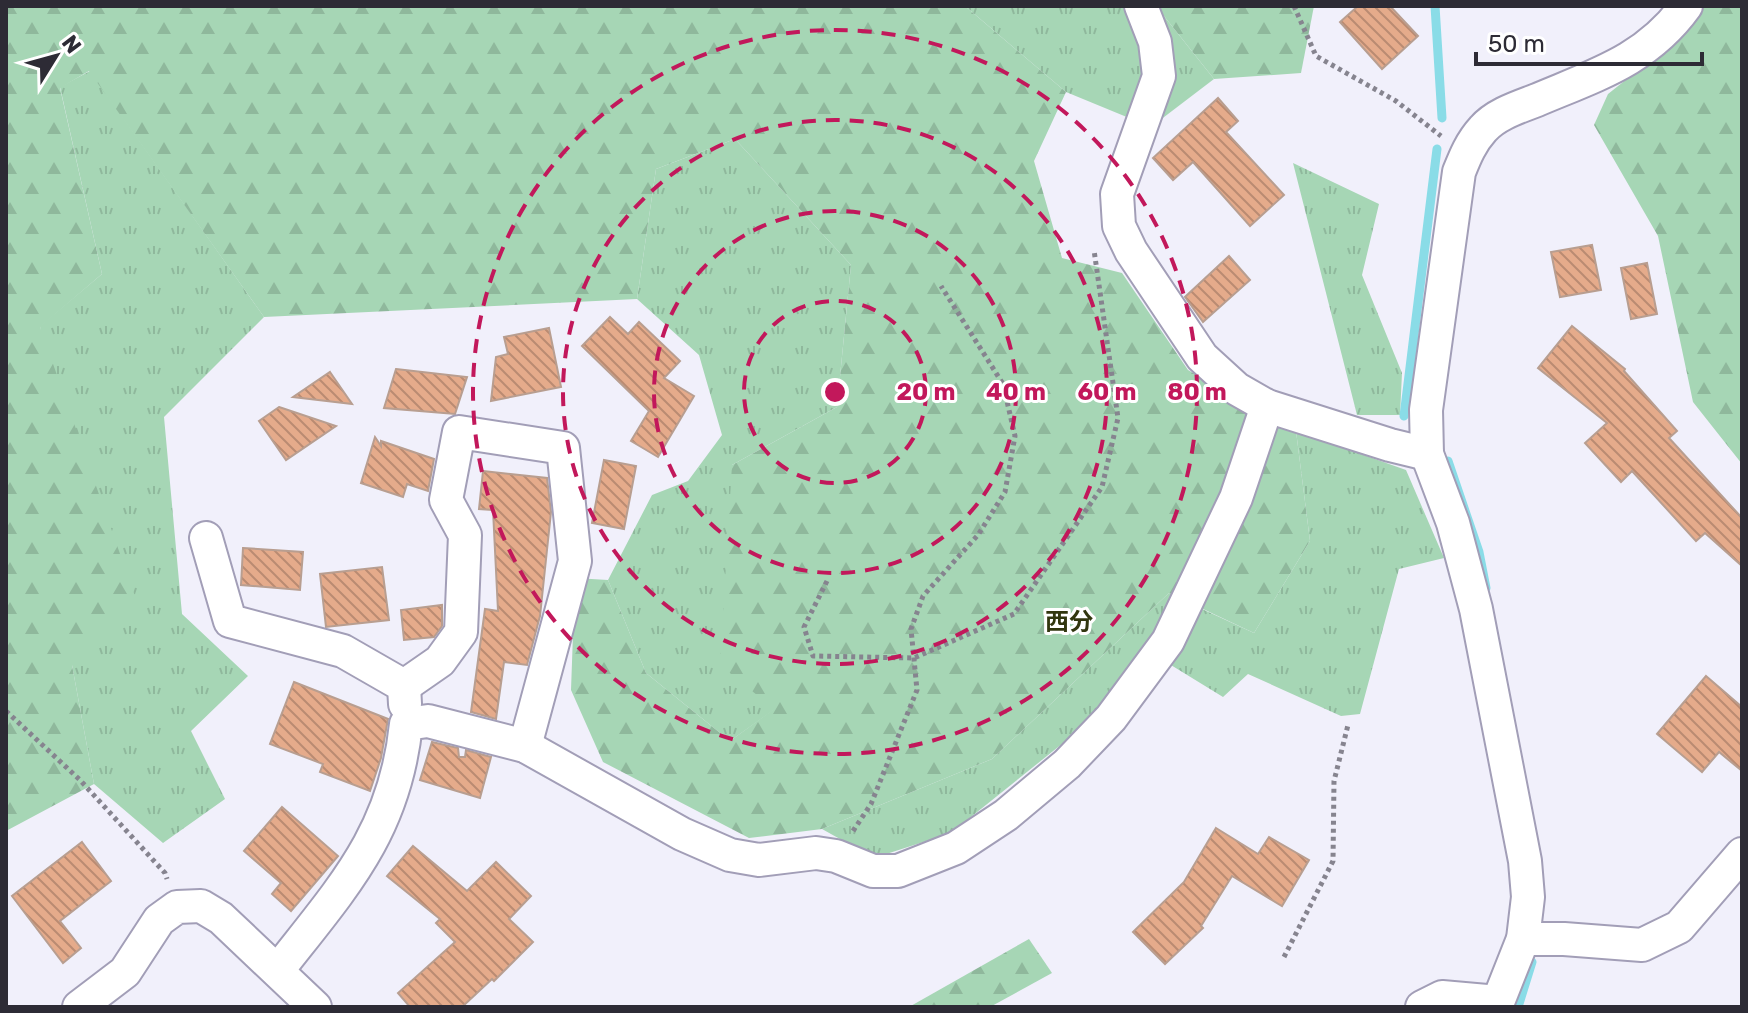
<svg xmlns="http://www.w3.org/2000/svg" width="1748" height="1013" font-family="Rubik,'Noto Sans JP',sans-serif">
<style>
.grass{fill:url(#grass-tufts)}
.forest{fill:url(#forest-firs)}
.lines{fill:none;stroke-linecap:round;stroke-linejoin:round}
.stream{stroke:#8adce7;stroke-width:9}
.building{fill:url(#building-back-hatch);stroke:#b89e90;stroke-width:2}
.minor-casing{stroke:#a29eb7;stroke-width:36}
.path{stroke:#86848f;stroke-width:5;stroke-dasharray:4 4;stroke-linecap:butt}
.minor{stroke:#fff;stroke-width:32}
.ring{fill:none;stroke:#c2185b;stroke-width:4;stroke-dasharray:14 10}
.labels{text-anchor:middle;stroke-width:6;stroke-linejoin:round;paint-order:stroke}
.neighbourhood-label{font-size:24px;font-weight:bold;fill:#31360e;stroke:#fff}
.centre{fill:#c2185b;stroke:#fff;stroke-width:4}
.ring-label{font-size:24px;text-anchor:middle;font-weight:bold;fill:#c2185b;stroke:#fff;stroke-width:6;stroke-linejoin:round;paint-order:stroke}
</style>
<defs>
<pattern id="grass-tufts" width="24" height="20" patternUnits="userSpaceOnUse" patternTransform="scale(2)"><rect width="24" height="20" fill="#a6d6b5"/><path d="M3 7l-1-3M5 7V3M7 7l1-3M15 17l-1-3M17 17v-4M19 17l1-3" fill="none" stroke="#8fb89c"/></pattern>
<pattern id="forest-firs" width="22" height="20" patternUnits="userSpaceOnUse" patternTransform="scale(2)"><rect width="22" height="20" fill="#a6d6b5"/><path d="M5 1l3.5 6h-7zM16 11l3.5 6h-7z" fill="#8fb89c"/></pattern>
<pattern id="building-back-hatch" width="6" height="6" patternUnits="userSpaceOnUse" patternTransform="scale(2)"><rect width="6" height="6" fill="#e5ab8b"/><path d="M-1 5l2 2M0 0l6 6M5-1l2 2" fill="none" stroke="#ba8b72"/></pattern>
</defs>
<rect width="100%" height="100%" fill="#f1f0fb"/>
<!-- grass -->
<g class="grass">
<path d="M 965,6 L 1156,6 L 1214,79 L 1151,127 L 1066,92 Z"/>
<path d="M 90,71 L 264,317 L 164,417 L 182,614 L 248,676 L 191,731 L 225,799 L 163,843 L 94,784 L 72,665 L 40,326 L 102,274 L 60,87 Z"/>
<path d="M 735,139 L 851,265 L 837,407 L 732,465 L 775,709 L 730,741 L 646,673 L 608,580 L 652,495 L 688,481 L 722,435 L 699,355 L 637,299 L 656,169 Z"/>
<path d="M 1293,163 L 1379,204 L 1362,275 L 1402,373 L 1400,415 L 1357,415 Z"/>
<path d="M 1296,431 L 1406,470 L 1444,558 L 1399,569 L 1360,714 L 1341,716 L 1248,674 L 1223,697 L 1166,662 L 1202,609 L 1254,633 L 1310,541 Z"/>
<path d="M 1169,593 L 1179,598 L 1088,723 L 951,833 L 874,858 L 822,829 L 992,759 Z"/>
</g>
<!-- forest -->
<g class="forest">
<path d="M 6,6 L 965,6 L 1066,92 L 1034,161 L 1062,258 L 1122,273 L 1188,370 L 1296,431 L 1310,541 L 1254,633 L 1169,593 L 992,759 L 822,829 L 749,838 L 603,762 L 571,690 L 575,578 L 608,580 L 646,673 L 730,741 L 774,709 L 720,665 L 732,465 L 837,407 L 851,265 L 735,139 L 656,169 L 637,299 L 264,317 L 89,71 L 60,88 L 102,274 L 40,327 L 137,602 L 72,665 L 94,784 L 6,831 Z"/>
<path d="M 1156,6 L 1314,6 L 1301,73 L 1214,79 Z"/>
<path d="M 1704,6 L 1742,6 L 1742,464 L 1693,402 L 1658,236 L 1594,125 L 1608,94 L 1690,29 Z"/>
<path d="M 1029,939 L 1052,973 L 990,1007 L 909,1007 Z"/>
</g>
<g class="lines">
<!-- stream -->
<g class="stream">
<path d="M 1435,6 L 1442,118"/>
<path d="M 1404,416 L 1437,149"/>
<path d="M 1448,461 L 1479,552 L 1486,588"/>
<path d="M 1518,1007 L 1532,962"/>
</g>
</g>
<!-- building -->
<g class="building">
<path d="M 1358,6 L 1390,6 L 1418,36 L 1382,69 L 1340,22 Z"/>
<path d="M 1218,98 L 1238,121 L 1226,132 L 1284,195 L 1250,226 L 1193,162 L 1173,180 L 1153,158 Z"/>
<path d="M 1592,245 L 1601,290 L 1560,297 L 1551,252 Z"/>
<path d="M 1229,256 L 1250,280 L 1203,322 L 1185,297 Z"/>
<path d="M 1647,263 L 1657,314 L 1631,319 L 1621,268 Z"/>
<path d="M 610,317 L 628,334 L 639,322 L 680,361 L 664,378 L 694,396 L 658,457 L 631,441 L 649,411 L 582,346 Z"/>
<path d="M 1572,326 L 1625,369 L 1624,371 L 1677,431 L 1669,438 L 1742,518 L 1742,566 L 1705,533 L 1696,541 L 1632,471 L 1621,482 L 1585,443 L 1607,423 L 1538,368 Z"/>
<path d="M 549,328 L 561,387 L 491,401 L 496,357 L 508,354 L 504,337 Z"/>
<path d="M 396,369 L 467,377 L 455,414 L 384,408 Z"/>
<path d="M 330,372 L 352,404 L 293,397 Z"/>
<path d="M 279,407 L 336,426 L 286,460 L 259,421 Z"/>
<path d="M 375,437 L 381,446 L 381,441 L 434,459 L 428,491 L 407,484 L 403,497 L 361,483 Z"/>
<path d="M 604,460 L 636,466 L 624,529 L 592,523 Z"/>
<path d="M 483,471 L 547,478 L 551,512 L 540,616 L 527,665 L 504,662 L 496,719 L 471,712 L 485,609 L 498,611 L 493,510 L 479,509 Z"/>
<path d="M 243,548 L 303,552 L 300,590 L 241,585 Z"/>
<path d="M 382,567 L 389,620 L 326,627 L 320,574 Z"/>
<path d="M 442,605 L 442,626 L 434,637 L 404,640 L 401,610 Z"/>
<path d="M 1706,676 L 1742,707 L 1742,771 L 1719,752 L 1702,772 L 1657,734 Z"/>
<path d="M 294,682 L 388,719 L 381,758 L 370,791 L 320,772 L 323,764 L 270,744 Z"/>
<path d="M 432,742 L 458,748 L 459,757 L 465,757 L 466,750 L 491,757 L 480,798 L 420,780 Z"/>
<path d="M 282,807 L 338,856 L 291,911 L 272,894 L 281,883 L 244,851 Z"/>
<path d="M 1216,828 L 1258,854 L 1269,837 L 1309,860 L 1282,906 L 1232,876 L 1201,926 L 1203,928 L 1165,964 L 1133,932 L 1184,882 Z"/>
<path d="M 82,842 L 111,881 L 60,921 L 81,948 L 63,963 L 12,896 Z"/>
<path d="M 413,846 L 467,891 L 496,862 L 531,896 L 509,919 L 533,942 L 494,981 L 492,979 L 462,1007 L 410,1007 L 398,993 L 455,942 L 436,923 L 440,919 L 387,876 Z"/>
</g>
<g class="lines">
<!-- minor casing -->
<g class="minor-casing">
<g id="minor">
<path d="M 1141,6 L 1155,42 L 1159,76 L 1117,194 L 1119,226 L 1131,251 L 1202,357 L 1237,389 L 1267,406 L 1390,445 L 1427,454"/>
<path d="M 206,538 L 230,621 L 343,651 L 404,686 L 405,704"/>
<path d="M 404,686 L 440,661 L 461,632 L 465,535 L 446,500 L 459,432 L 563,448 L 575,561 L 525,746"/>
<path d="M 1523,939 L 1564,939 L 1642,945 L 1679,927 L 1742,854"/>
<path d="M 278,970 C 342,888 395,833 406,724 L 428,721 L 525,746 L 682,834 L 730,855 L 759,860 L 816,853 L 836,856 L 873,871 L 898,871 L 956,848 L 1006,815 L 1067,764 L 1111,718 L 1168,641 L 1236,498 L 1267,406"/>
<path d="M 79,1007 L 125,972 L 159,920 L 177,907 L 201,906 L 221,918 L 315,1007"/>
<path d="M 1422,1007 L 1442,997 L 1498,1002"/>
<path d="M 1496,1007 L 1523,939 L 1528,897 L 1525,861 L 1476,609 L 1453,523 L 1427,454 L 1426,410 L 1459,172 C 1465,157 1471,142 1483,129 C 1496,114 1519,107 1537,100 C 1596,75 1647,60 1686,6"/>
</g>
</g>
<!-- path -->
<g class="path">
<path d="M 1294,6 L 1316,56 L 1396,101 L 1441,136"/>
<path d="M 827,581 L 804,627 L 813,656 L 914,658 L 1014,614 L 1102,487 L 1118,418 L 1094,250"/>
<path d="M 6,711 L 80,780 L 165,873 L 167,879"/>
<path d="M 853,831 L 871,804 L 917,690 L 911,629 L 923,596 L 978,535 L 1005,492 L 1015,436 L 1003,384 L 941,286"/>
<path d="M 1284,957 L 1333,861 L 1334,781 L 1348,725"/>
</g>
<!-- minor -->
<use href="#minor" class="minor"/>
</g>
<!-- distance rings -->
<g class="ring">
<circle cx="835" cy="392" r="91"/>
<circle cx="835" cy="392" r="181"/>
<circle cx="835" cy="392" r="272"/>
<circle cx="835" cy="392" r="362"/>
</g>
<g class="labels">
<!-- neighbourhood labels -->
<g class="neighbourhood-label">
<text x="1069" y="630">西分</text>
</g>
</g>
<circle cx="835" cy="392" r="12" class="centre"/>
<g class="ring-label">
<text x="926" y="400">20 m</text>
<text x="1016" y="400">40 m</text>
<text x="1107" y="400">60 m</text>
<text x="1197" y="400">80 m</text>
</g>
<!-- border -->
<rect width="1748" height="1013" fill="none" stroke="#2d2b35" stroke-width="16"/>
<!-- north arrow -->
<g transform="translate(56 56) rotate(53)" stroke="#ffffff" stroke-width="6" paint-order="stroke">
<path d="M0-6L14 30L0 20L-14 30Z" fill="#2d2b35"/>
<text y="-12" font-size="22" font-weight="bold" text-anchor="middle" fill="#2d2b35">N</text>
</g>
<!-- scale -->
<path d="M1476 52v12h226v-12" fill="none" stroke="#2d2b35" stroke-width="4"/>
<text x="1488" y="52" font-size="24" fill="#2d2b35" stroke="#ffffff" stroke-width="6" paint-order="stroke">50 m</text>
</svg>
